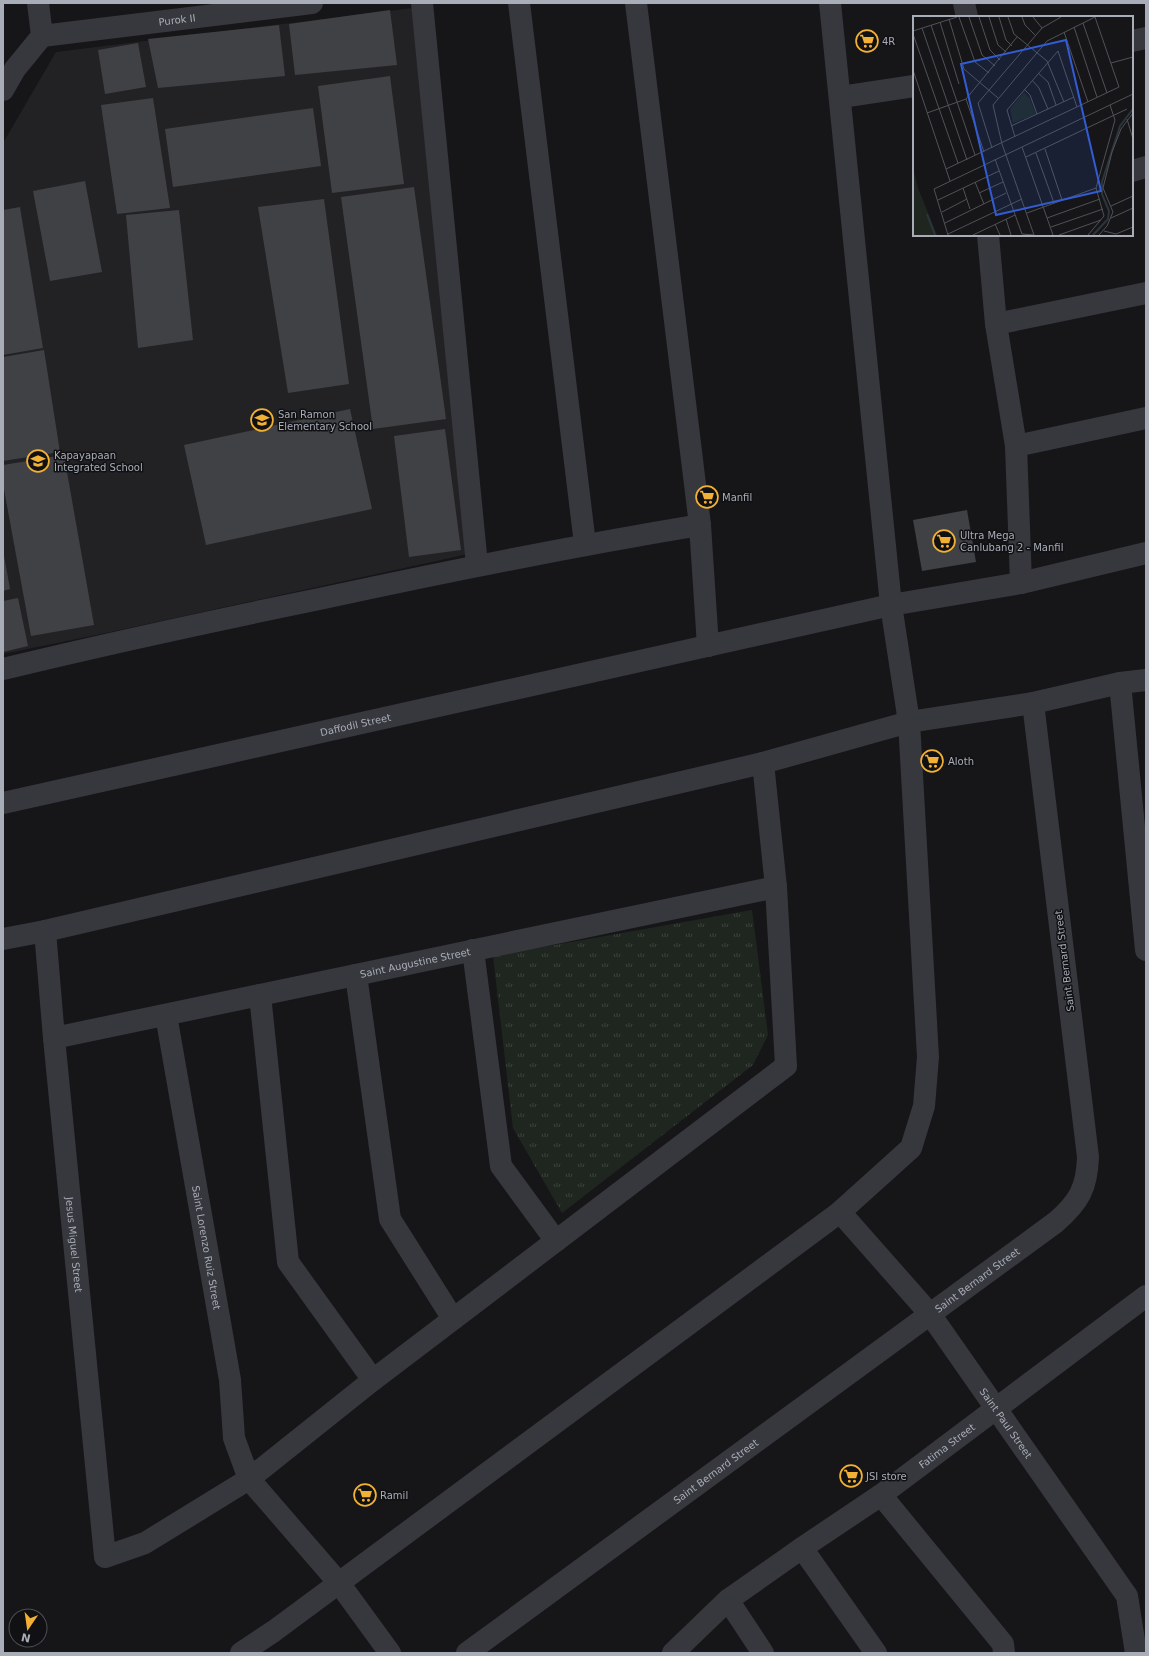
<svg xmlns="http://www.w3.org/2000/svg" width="1149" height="1656" font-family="'DejaVu Sans',sans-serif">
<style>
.built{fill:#222225}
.park{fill:url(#park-tufts)}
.building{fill:#404145}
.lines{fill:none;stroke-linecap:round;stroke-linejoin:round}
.minor{stroke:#37383d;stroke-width:22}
.tertiary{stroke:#37383d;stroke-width:22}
.labels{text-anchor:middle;stroke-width:3;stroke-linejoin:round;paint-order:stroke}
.street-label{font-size:10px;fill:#a8adb8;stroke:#111113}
.poi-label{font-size:10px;fill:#a8adb8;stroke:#111113;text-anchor:start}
.inset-river{fill:none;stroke:#2c353c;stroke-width:2}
.inset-road{fill:none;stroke:#505258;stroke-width:1}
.view{fill:#325cd3;fill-opacity:0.15;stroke:#325cd3;stroke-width:2}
.inset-edge{fill:none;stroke:#a8adb8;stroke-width:2}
</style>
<defs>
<pattern id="park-tufts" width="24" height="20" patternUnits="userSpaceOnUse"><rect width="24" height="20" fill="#1e261f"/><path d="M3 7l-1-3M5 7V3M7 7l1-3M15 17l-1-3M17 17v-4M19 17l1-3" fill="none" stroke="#3c433d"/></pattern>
</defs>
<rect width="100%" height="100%" fill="#161618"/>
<!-- built -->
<path class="built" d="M 413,8 L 473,553 L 106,633 L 3,654 L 3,143 L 56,52 Z"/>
<!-- park -->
<path class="park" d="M 752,910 L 768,1035 L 753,1065 L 562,1213 L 513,1128 L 493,956 Z"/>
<!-- building -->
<g class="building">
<path d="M 390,10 L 397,65 L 295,75 L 289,24 Z"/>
<path d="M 279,25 L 285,76 L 158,88 L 148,39 Z"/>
<path d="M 138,43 L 146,87 L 105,94 L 98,50 Z"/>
<path d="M 390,76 L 404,184 L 332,193 L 318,86 Z"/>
<path d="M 153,98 L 170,208 L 117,214 L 101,105 Z"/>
<path d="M 313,108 L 321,166 L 173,187 L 165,129 Z"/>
<path d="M 85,181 L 102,272 L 50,281 L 33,191 Z"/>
<path d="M 414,187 L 446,419 L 373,429 L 341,197 Z"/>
<path d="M 324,199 L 349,384 L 288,393 L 258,207 Z"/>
<path d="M 20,207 L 43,348 L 3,355 L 3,210 Z"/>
<path d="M 179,210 L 193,340 L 138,348 L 126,215 Z"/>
<path d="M 44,350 L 60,452 L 3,461 L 3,357 Z"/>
<path d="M 350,409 L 372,509 L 206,545 L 184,445 Z"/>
<path d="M 445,429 L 461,550 L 409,557 L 394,436 Z"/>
<path d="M 64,455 L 94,625 L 31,636 L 3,484 L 3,465 Z"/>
<path d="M 967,510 L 976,562 L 922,571 L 913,520 Z"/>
<path d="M 3,550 L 10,589 L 3,591 Z"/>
<path d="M 18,598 L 28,646 L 3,652 L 3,601 Z"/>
</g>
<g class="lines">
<!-- minor -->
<g class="minor">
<path d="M 422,3 L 477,565"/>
<path d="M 519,3 L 585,544"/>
<path d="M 636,3 L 700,525 L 708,646"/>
<path d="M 964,3 L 967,17"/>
<path id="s1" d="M 42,36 L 312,3"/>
<path d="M 1132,41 L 1146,38"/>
<path d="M 3,90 L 15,69 L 42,36 L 38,3"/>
<path d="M 841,97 L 914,86"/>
<path d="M 1132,171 L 1146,167"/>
<path d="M 988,235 L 996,324 L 1016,446 L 1021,583"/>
<path d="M 996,324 L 1146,293"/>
<path d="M 1016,446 L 1146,418"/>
<path d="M 3,669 C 110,643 217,620 324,598 C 449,571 574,546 700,525"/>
<path d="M 1120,683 L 1146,950"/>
<path id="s2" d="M 3,803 L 891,605 L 1021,583 L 1146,553"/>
<path id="s3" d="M 45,931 L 54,1038 L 105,1557 L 145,1543 L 249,1479 L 373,1380 L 786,1066 L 776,887 L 763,763"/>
<path d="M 3,939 L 45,931 L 763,763 L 909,722 L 1033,703 L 1120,683 L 1146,680"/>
<path d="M 473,950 L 501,1166 L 556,1241"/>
<path d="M 356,975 L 390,1219 L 453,1319"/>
<path d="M 260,995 L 288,1262 L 373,1380"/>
<path id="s4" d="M 166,1015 L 230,1380 L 234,1438 L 249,1479 L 339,1583 L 390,1653"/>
<path id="s5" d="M 54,1038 L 776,887"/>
<path id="s6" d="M 840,1212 L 930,1314 L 1127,1596 L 1136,1653"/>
<path d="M 881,1495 L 1003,1644 L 1004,1653"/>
<path d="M 802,1548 L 876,1653"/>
<path d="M 728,1600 L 763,1653"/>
<path id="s7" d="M 467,1653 L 1056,1222 C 1079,1202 1087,1188 1088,1157 L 1033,703"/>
<path id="s8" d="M 673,1653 L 728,1600 L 802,1548 L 881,1495 L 1146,1296"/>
</g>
<!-- tertiary -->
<path class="tertiary" d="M 241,1653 L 274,1631 L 840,1212 L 911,1148 L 924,1106 L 928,1057 L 909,722 L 891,605 L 830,3"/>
</g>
<!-- icons -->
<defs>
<g id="supermarket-ring" transform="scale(1.15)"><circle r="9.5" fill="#111113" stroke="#f2b134" stroke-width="1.5"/><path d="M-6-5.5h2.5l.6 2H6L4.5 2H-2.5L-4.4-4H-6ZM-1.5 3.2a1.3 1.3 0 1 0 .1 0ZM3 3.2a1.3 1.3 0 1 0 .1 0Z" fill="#f2b134"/></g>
<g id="school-ring" transform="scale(1.15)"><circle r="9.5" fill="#111113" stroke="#f2b134" stroke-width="1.5"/><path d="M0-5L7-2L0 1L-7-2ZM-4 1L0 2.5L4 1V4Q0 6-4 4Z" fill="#f2b134"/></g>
</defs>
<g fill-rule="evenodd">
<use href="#supermarket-ring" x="867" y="41"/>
<use href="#school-ring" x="262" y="420"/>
<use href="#school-ring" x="38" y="461"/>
<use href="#supermarket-ring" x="707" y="497"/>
<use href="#supermarket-ring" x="944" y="541"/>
<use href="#supermarket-ring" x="932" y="761"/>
<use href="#supermarket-ring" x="851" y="1476"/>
<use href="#supermarket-ring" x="365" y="1495"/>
</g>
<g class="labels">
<!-- street labels -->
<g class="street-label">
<text dy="4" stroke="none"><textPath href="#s1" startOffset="136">Purok II</textPath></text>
<text dy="4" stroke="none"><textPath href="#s2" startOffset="361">Daffodil Street</textPath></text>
<text transform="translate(1064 961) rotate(-97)" y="4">Saint Bernard Street</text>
<text dy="4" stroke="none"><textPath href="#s5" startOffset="369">Saint Augustine Street</textPath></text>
<text dy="4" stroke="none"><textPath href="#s3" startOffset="315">Jesus Miguel Street</textPath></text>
<text dy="4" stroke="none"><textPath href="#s4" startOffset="236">Saint Lorenzo Ruiz Street</textPath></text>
<text dy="4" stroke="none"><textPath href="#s7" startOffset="632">Saint Bernard Street</textPath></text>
<text dy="4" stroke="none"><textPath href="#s6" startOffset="269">Saint Paul Street</textPath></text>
<text dy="4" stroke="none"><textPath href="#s8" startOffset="344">Fatima Street</textPath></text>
<text dy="4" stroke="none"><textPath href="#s7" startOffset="308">Saint Bernard Street</textPath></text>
</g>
<!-- poi labels -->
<g class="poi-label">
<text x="882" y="45">4R</text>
<text x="278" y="418">San Ramon<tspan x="278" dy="12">Elementary School</tspan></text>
<text x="54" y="459">Kapayapaan<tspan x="54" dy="12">Integrated School</tspan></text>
<text x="722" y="501">Manfil</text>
<text x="960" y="539">Ultra Mega<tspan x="960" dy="12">Canlubang 2 - Manfil</tspan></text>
<text x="948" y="765">Aloth</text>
<text x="866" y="1480">JSI store</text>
<text x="380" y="1499">Ramil</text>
</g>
</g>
<!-- overview -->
<g transform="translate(913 16)">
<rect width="220" height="220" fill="#161618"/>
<path d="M 1,156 L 5,172 L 24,219 L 0,219 Z" fill="#1e261f"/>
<path d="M 111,76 L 117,83 L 123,98 L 100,107 L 97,93 Z" fill="#1e261f"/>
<path class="inset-river" d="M 14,198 L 22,219M 180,219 L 195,203 L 196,195 L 189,178 L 189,166 L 207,110 L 220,93"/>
<path class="inset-road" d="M 46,1 L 62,46 L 76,57M 56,1 L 69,39 L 82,50M 66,1 L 77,34 L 87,44M 76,1 L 85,29 L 93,36M 86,1 L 93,24 L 99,30M 95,1 L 101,18 L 134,45 L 151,86M 109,1 L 112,9 L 122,19M 120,1 L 129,12M 36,3 L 51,53 L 85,82M 27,6 L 46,68M 170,7 L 194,77M 18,9 L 62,139M 161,11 L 184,81M 9,12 L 54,144M 0,15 L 44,1M 151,16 L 175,86M 0,18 L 45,147M 198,47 L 220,41M 0,54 L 37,165M 125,57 L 135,66 L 143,89M 119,64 L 126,72 L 135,93M 111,73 L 117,79 L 124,98M 53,83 L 71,136M 14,97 L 53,83 L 104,21M 214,103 L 220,123M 98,110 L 161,81M 102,121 L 94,94 L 145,35 L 164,91M 109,131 L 140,219M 79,132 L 65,87 L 129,12 L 148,1M 132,133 L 149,184M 123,137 L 141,187M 113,141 L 214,93M 82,143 L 109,218 L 121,219M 33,153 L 206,71 L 182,1M 62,166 L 71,188M 50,172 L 57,193M 66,177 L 90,166M 25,184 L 86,155M 198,190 L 220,180M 29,196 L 54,183M 114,197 L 183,172M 134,202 L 187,183M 198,202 L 220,192M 93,203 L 98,219M 32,207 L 93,177M 82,208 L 87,219M 138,211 L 190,193M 191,215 L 203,218 L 220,211M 35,218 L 109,183M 35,219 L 21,173 L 220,78M 60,219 L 102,199M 121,219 L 89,128 L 80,89 L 134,25 L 182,1M 146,219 L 188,204M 175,219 L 191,200 L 183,172 L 202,104 L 197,89M 186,219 L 194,210 L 200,196 L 190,172 L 199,136 L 208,113 L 220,97"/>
<path class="view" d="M 153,24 L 188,175 L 83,199 L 48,48 Z"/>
<rect width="220" height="220" class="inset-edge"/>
</g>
<!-- border -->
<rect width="1149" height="1656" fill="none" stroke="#a8adb8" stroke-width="8"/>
<!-- north arrow -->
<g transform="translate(28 1628) rotate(193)"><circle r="19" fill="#111113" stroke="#4d4f55"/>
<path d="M0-3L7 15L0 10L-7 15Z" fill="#f2b134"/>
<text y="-6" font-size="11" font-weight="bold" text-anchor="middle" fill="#a8adb8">N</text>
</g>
</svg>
